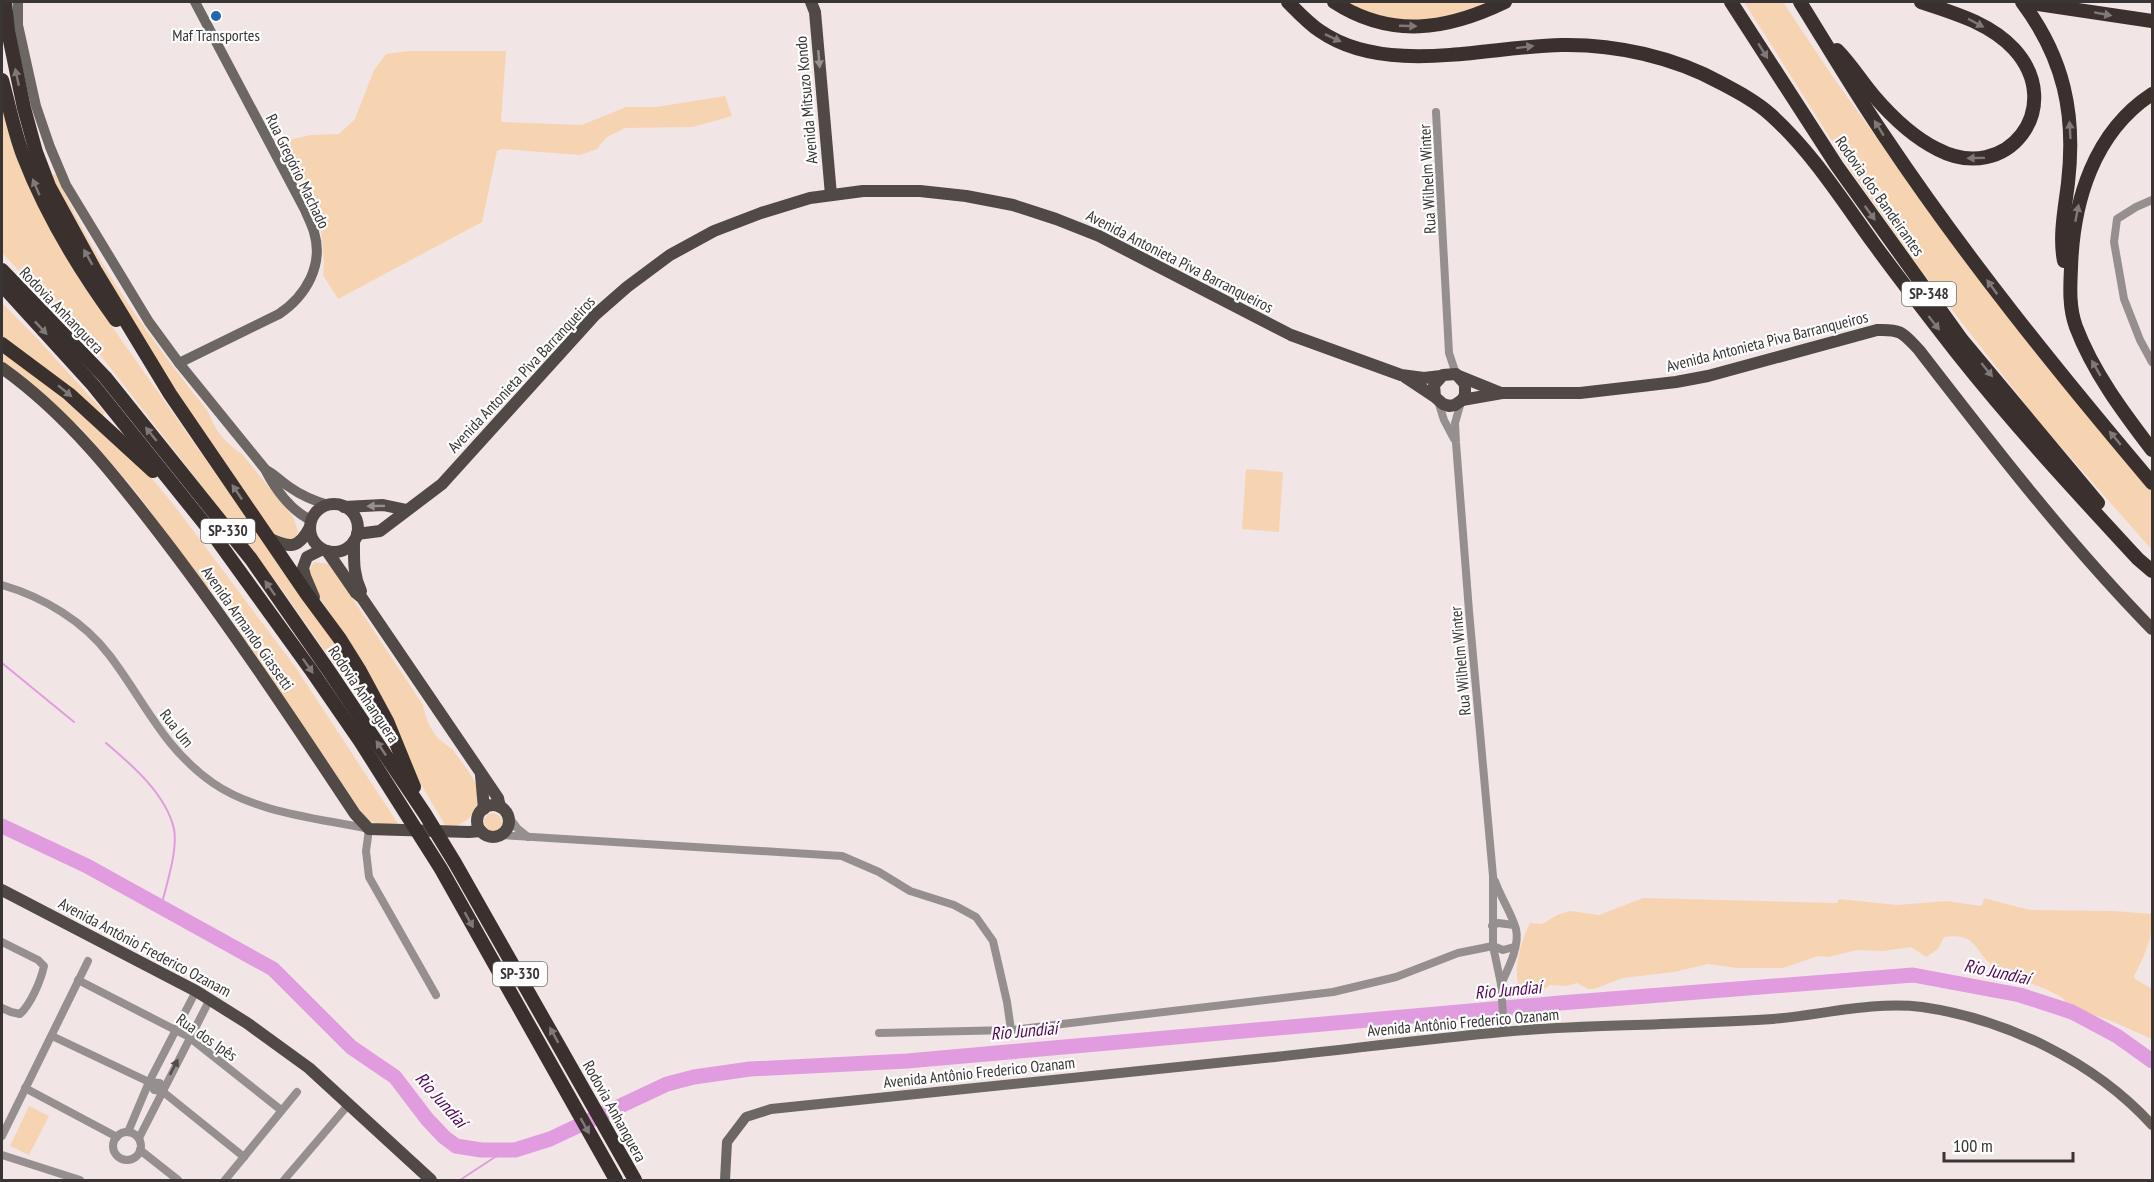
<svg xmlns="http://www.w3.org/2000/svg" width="2154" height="1182" font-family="'PT Sans Narrow',sans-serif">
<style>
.green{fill:#f7d4b1}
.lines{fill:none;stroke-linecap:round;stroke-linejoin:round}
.stream{stroke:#e19cdf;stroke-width:2}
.river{stroke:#e19cdf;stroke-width:15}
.street{stroke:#95908f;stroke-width:8}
.secondary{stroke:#6d6764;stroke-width:10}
.primary{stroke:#514946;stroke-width:12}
.highway{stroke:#3a312e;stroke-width:14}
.oneway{fill:#7f7977}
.oneway2{fill:#979290}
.oneway3{fill:#514c4c}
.poi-dot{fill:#1d68b7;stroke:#fff;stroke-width:2}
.labels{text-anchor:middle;stroke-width:4.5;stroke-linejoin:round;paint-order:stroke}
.shield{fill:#fff;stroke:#757272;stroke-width:1.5}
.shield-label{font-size:15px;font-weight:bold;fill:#3a3535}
.poi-label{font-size:16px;fill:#3a3535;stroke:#fff}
.street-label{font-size:16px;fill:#3a3535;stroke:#fff}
.water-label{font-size:18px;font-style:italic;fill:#570058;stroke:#fff}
</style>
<rect width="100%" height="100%" fill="#f2e5e5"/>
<!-- green -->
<g class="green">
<path d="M 1341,2 L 1498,2 L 1466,15 L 1389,24 Z"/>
<path d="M 1744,2 L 1783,2 L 1835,80 L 1916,192 L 2124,459 L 2152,492 L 2152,550 L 2040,423 L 1917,265 L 1851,171 Z"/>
<path d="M 409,51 L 506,51 L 501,122 L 582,125 L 626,107 L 656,107 L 725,96 L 732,116 L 693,127 L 625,128 L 607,137 L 597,149 L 580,155 L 502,149 L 497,151 L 482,222 L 338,299 L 323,275 L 324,263 L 321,229 L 298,188 L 283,150 L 289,140 L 310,135 L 339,134 L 355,119 L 374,70 L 386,54 Z"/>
<path d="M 2,99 L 53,234 L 82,284 L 344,656 L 361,683 L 388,737 L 386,739 L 283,591 L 102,357 L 2,253 Z"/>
<path d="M 56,174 C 93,259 148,336 206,409 C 210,414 211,419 214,425 C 220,436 231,447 242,454 L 293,517 L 298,531 L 295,541 L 278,539 L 269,530 L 204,437 L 88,250 L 51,176 Z"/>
<path d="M 2,303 L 33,334 L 105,413 L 103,416 L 2,339 Z"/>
<path d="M 2,349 L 81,409 L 146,471 L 177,509 L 296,668 L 399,825 L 378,824 L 367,820 L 239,633 C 235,612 226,595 205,587 L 137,493 L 81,428 L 2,362 Z"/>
<path d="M 1246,469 L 1283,472 L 1279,532 L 1242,529 Z"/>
<path d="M 314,562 L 328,564 L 333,569 L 423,705 C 425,717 430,729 438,738 C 443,743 449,746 453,750 C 459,759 473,776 476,785 C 485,807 468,825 447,828 L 414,773 L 372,680 L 356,652 L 317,594 L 309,571 Z"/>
<circle cx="493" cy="822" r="9"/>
<path d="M 1643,898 L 1837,903 L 1839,899 L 1897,905 L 1947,901 L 1981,906 L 1984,900 L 1983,898 L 2030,910 L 2114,911 L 2152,914 C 2154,936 2144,957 2134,976 L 2135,979 L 2152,989 L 2152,1039 L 2109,1020 L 2069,1007 L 2065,1004 L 2064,999 C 2044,985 2017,981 1996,968 C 1973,953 1979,932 1944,937 L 1938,949 L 1926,957 L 1911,947 L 1883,951 L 1857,950 L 1829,957 L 1818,956 L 1783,968 L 1737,968 L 1708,964 L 1674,972 L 1623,978 L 1594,989 L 1588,989 L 1577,983 L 1567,986 L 1550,985 L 1539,992 L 1527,991 L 1518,985 C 1514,965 1521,941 1530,923 L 1542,924 L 1557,915 L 1570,911 L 1599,915 Z"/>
<path d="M 29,1106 L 49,1116 L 29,1155 L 10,1146 Z"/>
</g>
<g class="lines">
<!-- stream -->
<g class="stream">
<path d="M 2,663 L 74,722"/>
<path d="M 106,743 C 132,765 166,794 174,829 C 178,851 166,886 161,907"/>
<path d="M 460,1180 L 495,1157 L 515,1150"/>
</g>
<!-- river -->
<path class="river" d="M 2,826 L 87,866 L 273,969 L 351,1047 L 395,1077 L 427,1119 L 444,1137 L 456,1146 L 481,1150 L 515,1150 L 550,1139 L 667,1084 L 694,1077 L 750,1069 L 907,1061 L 1560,1003 L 1913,975 L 2020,995 L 2072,1012 L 2117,1036 L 2152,1061"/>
<!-- street -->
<g class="street">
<path d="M 1436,112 L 1449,353 L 1456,374"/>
<path d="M 2152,200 L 2136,207 L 2117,219 L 2114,242 L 2124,299 L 2140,340 L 2152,362"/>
<path d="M 1438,401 L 1444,420 L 1454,439"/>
<path d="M 1461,402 L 1455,423 L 1456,443 L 1469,611 L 1493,876 L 1493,946 L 1501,984 L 1504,1031"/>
<path d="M 2,585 C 43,597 84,621 110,656 C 145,702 163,748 213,783 C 256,813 318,818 369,829 L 366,851 L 369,877 L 436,995"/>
<path d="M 508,816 L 517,828 L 528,837"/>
<path d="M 501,835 L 842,856 L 879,872 L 910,891 L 954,905 L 976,917 L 993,941 L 1007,1002 L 1011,1030"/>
<path d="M 1495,881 C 1500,896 1512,914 1516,929 C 1520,946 1508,969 1501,984"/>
<path d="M 1492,926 L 1498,923 L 1514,925"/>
<path d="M 2,942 L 38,960 L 44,966 C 41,980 31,1004 20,1014 L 11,1012 L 2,1008"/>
<path d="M 78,980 L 189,1037 L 281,1110"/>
<path d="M 879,1033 L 1011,1030 L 1333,992 L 1396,977 L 1458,953 L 1493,946 L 1503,950 L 1514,947"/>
<path d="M 52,1036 L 149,1082 L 160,1083 L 162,1091"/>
<path d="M 149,1082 L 154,1090 L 162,1091 L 244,1157"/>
<path d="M 25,1088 L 117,1137"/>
<path d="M 128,1132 L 149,1082 L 196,991"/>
<circle cx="127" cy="1146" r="14"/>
<path d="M 2,1136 L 88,961"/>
<path d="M 139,1138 L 210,999"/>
<path d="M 140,1150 L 178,1180"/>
<path d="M 2,1155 L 80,1180"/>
<path d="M 225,1180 L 297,1092"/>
<path d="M 284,1180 L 349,1104"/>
</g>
<!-- secondary -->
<g class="secondary">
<path d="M 18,2 L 18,25 L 36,106 L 50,147 L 66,185 L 149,322 L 179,363 L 265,469 C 275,489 291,511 311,520"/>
<path d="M 179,363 L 279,314 C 306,296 324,265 314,232 C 312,225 308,217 305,210 L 195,2"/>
<path d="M 266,470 C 276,475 282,483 291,488 C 302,496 315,501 328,505"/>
<path d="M 725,1180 L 727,1142 L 746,1117 L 771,1109 C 939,1092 1107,1075 1275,1057 C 1350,1049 1426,1039 1502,1032 C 1563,1026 1626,1026 1687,1023 C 1716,1022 1744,1021 1773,1019 C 1822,1015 1872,1001 1922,1007 C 2006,1019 2095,1062 2152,1125"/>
</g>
<!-- primary -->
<g class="primary">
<path d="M 811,2 L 815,12 L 831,195"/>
<path d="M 2,368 C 68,415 117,478 166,542 C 233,630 294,722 355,814 L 369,829 L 469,832 L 481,831"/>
<path d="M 1459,376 L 1501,393"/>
<path d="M 1405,377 L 1435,397 L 1443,404 L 1449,406 L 1455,405 L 1462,400 L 1465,395 L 1465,384 L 1456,374 L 1443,375 L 1434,385 L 1435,397"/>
<path d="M 1462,400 L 1502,393 L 1580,393 L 1676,382 L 1708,376 L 1877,330 C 1902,329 1903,333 1919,350 C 1993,446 2067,542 2152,629"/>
<circle cx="334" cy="528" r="24"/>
<path d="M 344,507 L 383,505 L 407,510"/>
<path d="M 357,534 L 380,531 L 442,484 L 595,315 L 627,287 L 670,255 L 714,231 L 761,213 L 810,198 L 863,191 L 920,191 L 966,196 L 1013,205 L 1056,219 L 1099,236 L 1291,335 L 1401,375 L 1424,378 L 1441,376"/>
<path d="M 268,538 C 289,548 298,550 310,527"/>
<path d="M 354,541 C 354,560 353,574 361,591"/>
<path d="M 327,551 L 356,593 L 362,598 L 498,798 L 500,807"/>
<path d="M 314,597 L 305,576 L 303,568 L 307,557 L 321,550"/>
<path d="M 481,775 L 484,809"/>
<circle cx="493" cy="821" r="16"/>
<path d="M 2,890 L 196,991 L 247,1023 L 309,1068 L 431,1180"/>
</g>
<!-- highway -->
<g class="highway">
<path d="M 5,2 L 8,31 L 24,108 L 36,152 L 49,186 L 96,272 L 170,394 L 306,593 L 340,639 L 360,671 L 387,721 L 414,787"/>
<path d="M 1288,2 C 1298,12 1308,23 1320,31 C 1386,77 1488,46 1562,45 C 1615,44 1674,57 1721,83 C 1738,92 1757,102 1771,115 C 1812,152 1842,200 1874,244 C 1901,281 1929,317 1957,353 C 2014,425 2076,492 2138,559 L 2152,571"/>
<path d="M 1334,2 C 1391,39 1447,30 1505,2"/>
<path d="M 1731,2 L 1837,166 L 1962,340 L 2098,503"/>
<path d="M 1800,2 C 1828,47 1855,93 1885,137 C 1966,258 2058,372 2152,483"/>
<path d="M 2022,2 C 2064,58 2076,114 2068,183 C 2065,208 2059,236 2064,261"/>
<path d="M 2024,2 L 2152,21"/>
<path d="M 1837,50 C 1851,64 1861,81 1874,96 C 1892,117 1913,137 1937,149 C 2007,186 2067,107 2014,49 C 1990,23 1954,13 1921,2"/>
<path d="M 2,80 C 9,105 14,131 23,155 C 46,215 78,268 116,320"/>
<path d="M 2152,94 C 2094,132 2073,201 2071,268 C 2070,288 2069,308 2076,327 C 2093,372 2123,412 2152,450"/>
<path d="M 2,270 L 105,377 L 251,559 L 331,674 L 425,814 L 455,863 L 635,1180"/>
<path d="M 2,285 L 93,385 L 212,533 L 311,670 L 360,741 L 441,869 L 616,1180"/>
<path d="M 2,344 L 69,394 L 153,471"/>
</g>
</g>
<!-- one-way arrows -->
<defs><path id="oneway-solid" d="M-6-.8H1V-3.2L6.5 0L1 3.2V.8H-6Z" transform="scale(1.5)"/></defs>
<g class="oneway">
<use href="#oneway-solid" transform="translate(2103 14) rotate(10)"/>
<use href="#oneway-solid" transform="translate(1976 23) rotate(28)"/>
<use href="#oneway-solid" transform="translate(1408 26) rotate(2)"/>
<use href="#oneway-solid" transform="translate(1333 38) rotate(25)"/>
<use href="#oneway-solid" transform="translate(1525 47) rotate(-7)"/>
<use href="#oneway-solid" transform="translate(1763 51) rotate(58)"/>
<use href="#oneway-solid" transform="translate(17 77) rotate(-102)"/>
<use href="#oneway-solid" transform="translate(1879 128) rotate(-122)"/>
<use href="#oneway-solid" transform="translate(2070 130) rotate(-93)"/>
<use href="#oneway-solid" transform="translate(1976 158) rotate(179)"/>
<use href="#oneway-solid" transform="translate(36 187) rotate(-113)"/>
<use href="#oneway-solid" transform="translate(1870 213) rotate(54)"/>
<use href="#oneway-solid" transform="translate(2077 213) rotate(-79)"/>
<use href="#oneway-solid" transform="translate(88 257) rotate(-119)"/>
<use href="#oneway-solid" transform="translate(1992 287) rotate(-126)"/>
<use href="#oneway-solid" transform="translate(1934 323) rotate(52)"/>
<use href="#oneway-solid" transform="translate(41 328) rotate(47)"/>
<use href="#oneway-solid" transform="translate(2096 368) rotate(-120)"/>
<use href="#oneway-solid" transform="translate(1987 370) rotate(51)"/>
<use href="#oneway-solid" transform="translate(65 391) rotate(39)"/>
<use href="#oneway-solid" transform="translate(151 434) rotate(-129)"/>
<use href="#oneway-solid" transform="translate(2115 438) rotate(-130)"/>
<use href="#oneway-solid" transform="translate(237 492) rotate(-124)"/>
<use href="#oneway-solid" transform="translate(270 588) rotate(-125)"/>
<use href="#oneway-solid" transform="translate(308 666) rotate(55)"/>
<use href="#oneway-solid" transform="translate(381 748) rotate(-124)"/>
<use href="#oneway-solid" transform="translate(469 920) rotate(61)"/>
<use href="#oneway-solid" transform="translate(554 1035) rotate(-119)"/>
<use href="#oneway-solid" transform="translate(585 1126) rotate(60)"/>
</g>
<g class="oneway2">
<use href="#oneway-solid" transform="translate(819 59) rotate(85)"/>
<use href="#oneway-solid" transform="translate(376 506) rotate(179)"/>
</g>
<use class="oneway3" href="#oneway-solid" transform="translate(174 1067) rotate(-63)"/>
<!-- markers -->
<circle class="poi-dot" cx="216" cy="16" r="6"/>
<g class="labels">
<!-- shield labels -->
<g class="shield">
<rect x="1902" y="282" width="54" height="24" rx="4.5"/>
<rect x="201" y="519" width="54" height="24" rx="4.5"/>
<rect x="493" y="962" width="54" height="24" rx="4.5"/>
</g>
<g class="shield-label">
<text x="1929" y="299">SP-348</text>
<text x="228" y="536">SP-330</text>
<text x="520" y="979">SP-330</text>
</g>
<!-- poi labels -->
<g class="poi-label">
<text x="216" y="41">Maf Transportes</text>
</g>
<!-- street labels -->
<g class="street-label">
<text transform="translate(806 100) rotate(-95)" y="6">Avenida Mitsuzo Kondo</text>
<text transform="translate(298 171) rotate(64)" y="6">Rua Gregório Machado</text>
<text transform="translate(1427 179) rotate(-93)" y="6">Rua Wilhelm Winter</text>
<text transform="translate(1880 196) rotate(55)" y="6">Rodovia dos Bandeirantes</text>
<text transform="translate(1180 261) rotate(27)" y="6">Avenida Antonieta Piva Barranqueiros</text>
<text transform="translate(62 310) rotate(46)" y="6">Rodovia Anhanguera</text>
<text transform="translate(1767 341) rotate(-14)" y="6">Avenida Antonieta Piva Barranqueiros</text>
<text transform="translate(521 374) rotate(-47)" y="6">Avenida Antonieta Piva Barranqueiros</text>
<text transform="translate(248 628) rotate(55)" y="6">Avenida Armando Giassetti</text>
<text transform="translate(1460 661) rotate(-95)" y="6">Rua Wilhelm Winter</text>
<text transform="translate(364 694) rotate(56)" y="6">Rodovia Anhanguera</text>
<text transform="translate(177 728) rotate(52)" y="6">Rua Um</text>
<text transform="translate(145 947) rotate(28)" y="6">Avenida Antônio Frederico Ozanam</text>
<text transform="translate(1463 1022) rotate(-5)" y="6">Avenida Antônio Frederico Ozanam</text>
<text transform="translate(207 1037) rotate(35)" y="6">Rua dos Ipês</text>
<text transform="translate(979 1072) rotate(-6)" y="6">Avenida Antônio Frederico Ozanam</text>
<text transform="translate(615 1111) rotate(61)" y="6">Rodovia Anhanguera</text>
</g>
<!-- water labels -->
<g class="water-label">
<text transform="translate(1997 972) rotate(12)" y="6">Rio Jundiaí</text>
<text transform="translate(1508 990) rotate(-5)" y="6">Rio Jundiaí</text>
<text transform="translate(1024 1031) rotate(-5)" y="6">Rio Jundiaí</text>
<text transform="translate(441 1100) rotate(48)" y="6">Rio Jundiaí</text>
</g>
</g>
<!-- border -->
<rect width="2154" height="1182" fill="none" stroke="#3a3535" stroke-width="6"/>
<!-- scale -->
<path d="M1944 1152v9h129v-9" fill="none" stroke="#3a3535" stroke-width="3"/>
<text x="1953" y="1152" font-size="18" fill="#3a3535" stroke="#ffffff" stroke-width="4.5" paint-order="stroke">100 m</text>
</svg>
